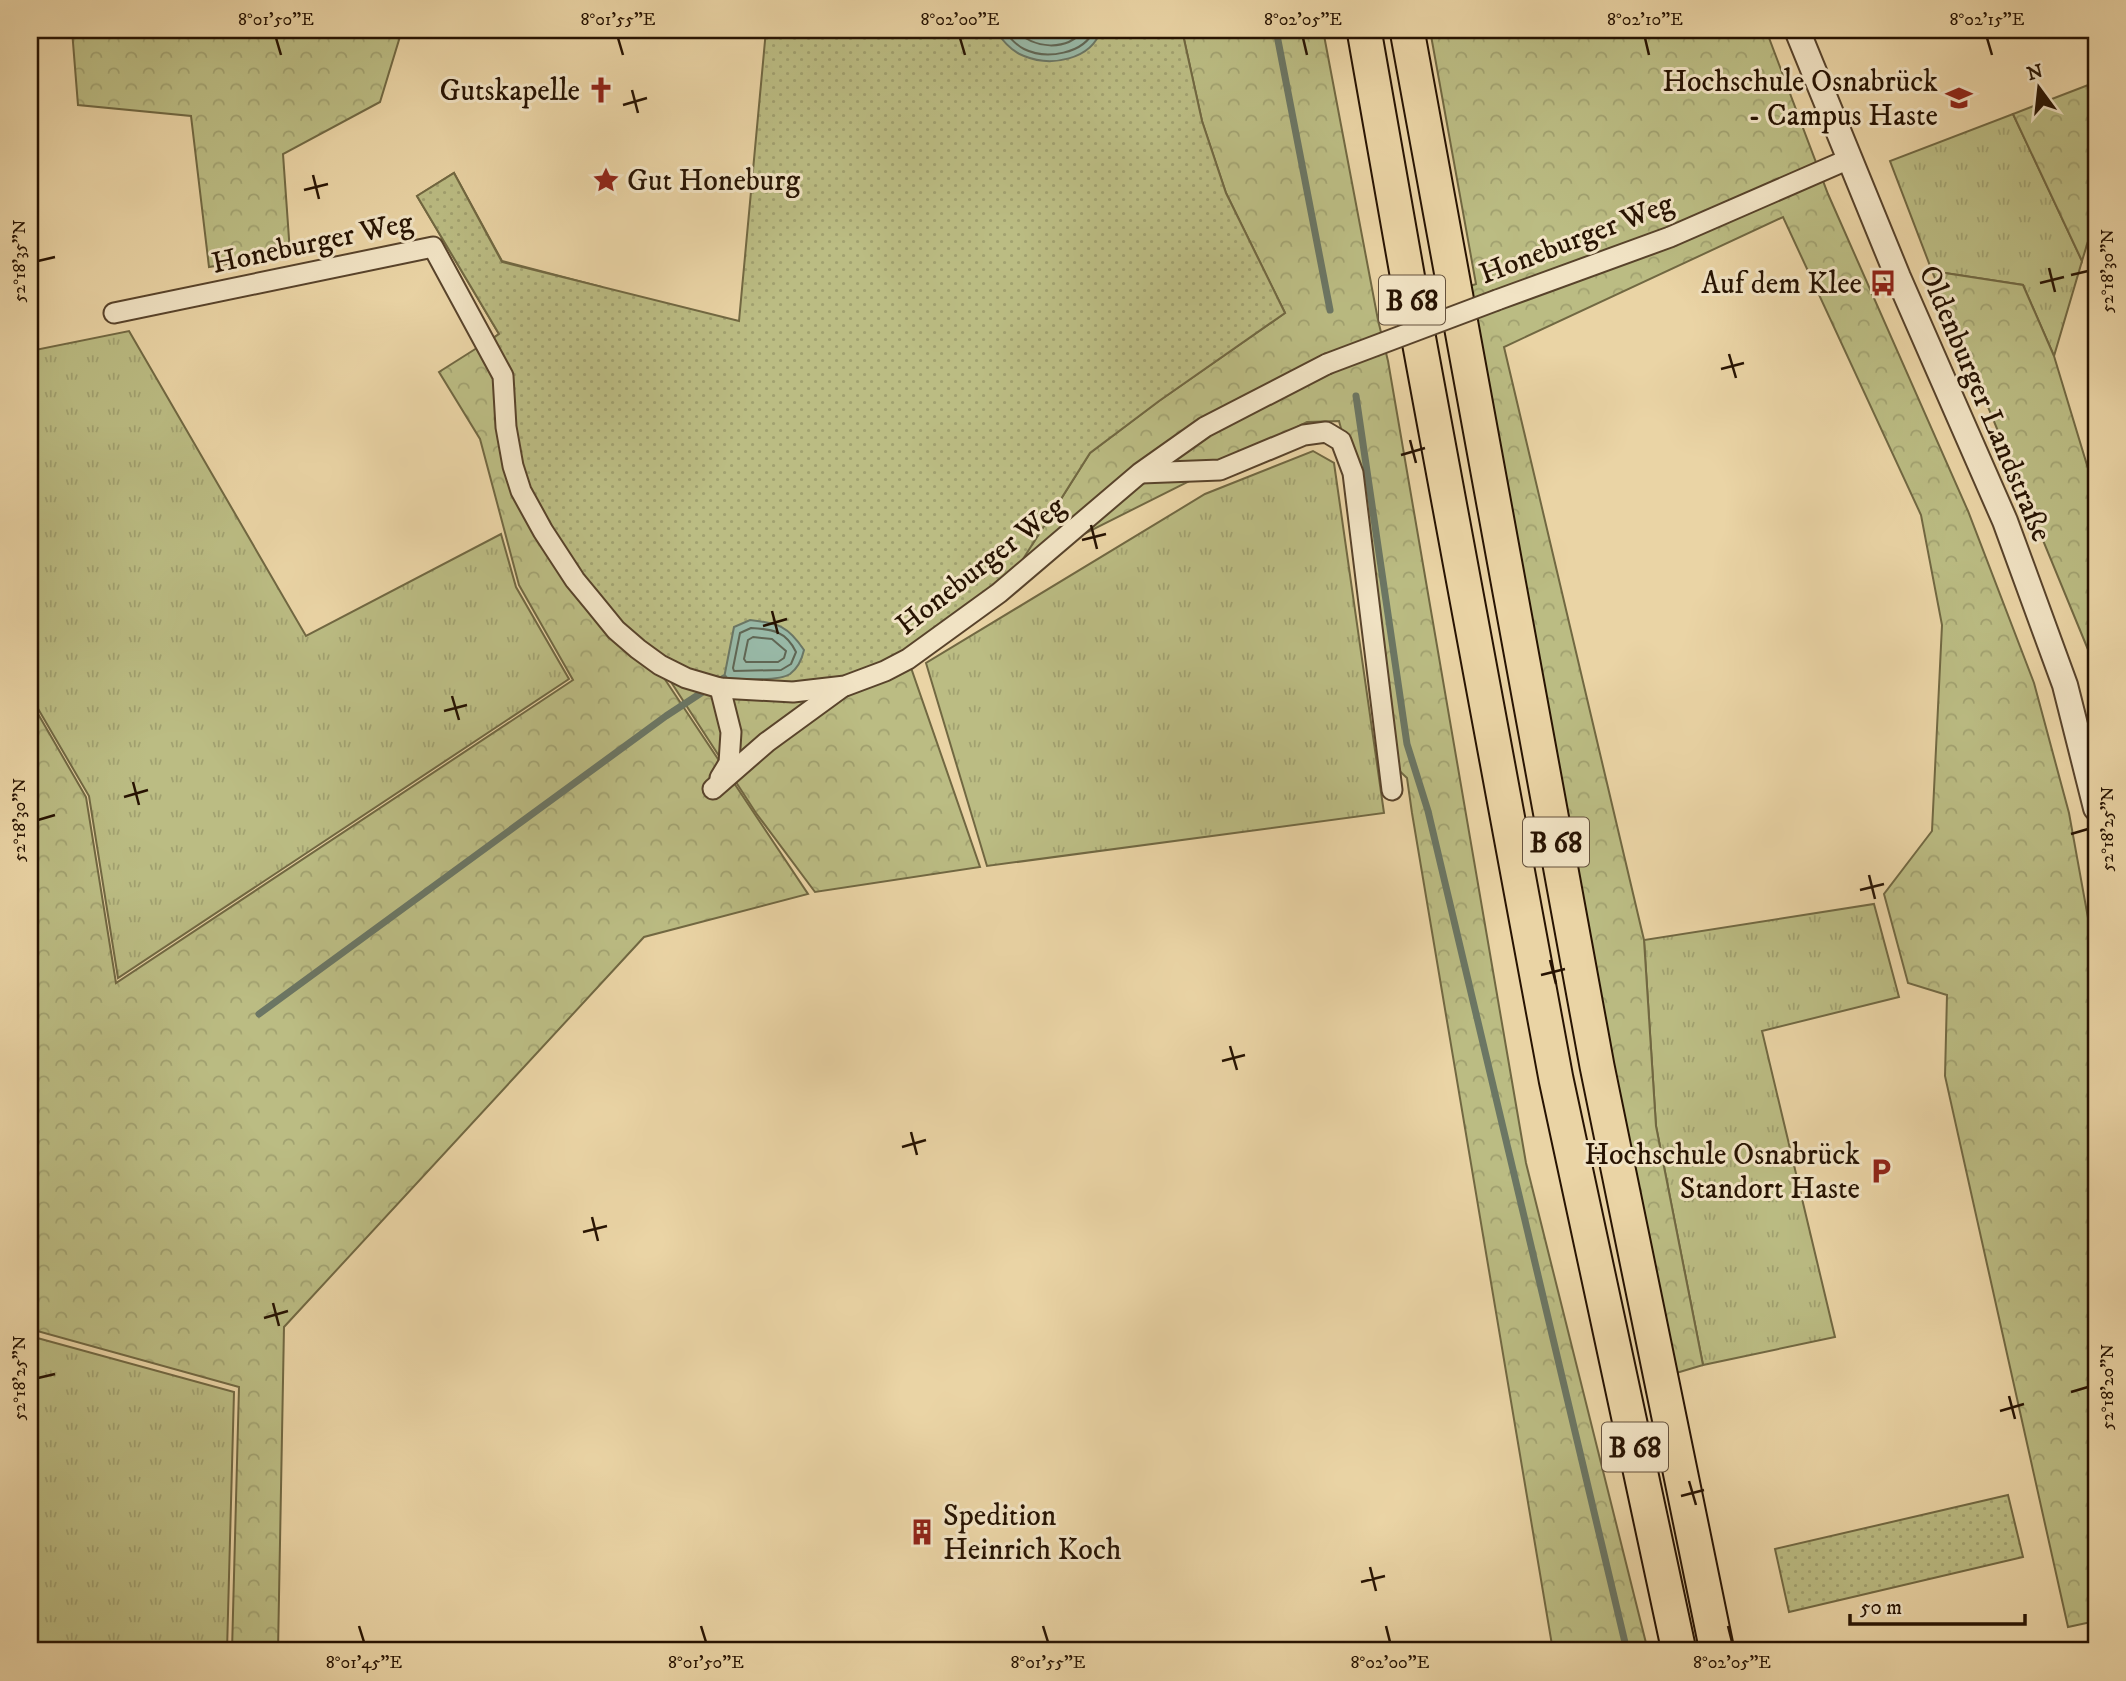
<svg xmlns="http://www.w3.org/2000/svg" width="2126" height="1681" font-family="'IM FELL DW Pica',serif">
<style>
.grass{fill:url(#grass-tufts);stroke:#716842;stroke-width:2}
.forest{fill:url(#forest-crowns);stroke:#716842;stroke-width:2}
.park{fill:url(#park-dots);stroke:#716842;stroke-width:2}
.water{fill:#98b8a6;stroke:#6b7664;stroke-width:2}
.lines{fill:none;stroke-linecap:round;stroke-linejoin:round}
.shore{stroke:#606654;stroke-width:2}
.stream{stroke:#6b7664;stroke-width:7}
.minor-casing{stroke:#58432b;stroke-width:23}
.tertiary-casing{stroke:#58432b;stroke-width:28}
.trunk-casing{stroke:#271302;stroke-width:37}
.minor{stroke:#f1e3c4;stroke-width:19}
.tertiary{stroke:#f1e3c4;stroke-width:24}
.trunk{stroke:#ead4a5;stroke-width:33}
.minor-bridge-casing{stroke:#58432b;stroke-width:23;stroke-linecap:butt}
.minor-bridge{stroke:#f1e3c4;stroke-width:19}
.ticks{fill:none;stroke:#271302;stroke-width:2.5}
.labels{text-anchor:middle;stroke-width:6;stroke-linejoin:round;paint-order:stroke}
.shield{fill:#f1e3c4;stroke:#64513c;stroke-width:2}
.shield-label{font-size:28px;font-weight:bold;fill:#271302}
.poi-label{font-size:30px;fill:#271302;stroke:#f1e3c4;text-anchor:end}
.street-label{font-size:30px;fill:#271302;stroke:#f1e3c4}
.neatline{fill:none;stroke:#271302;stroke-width:2.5}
.ticks-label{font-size:18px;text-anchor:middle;fill:#271302}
</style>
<defs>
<pattern id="grass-tufts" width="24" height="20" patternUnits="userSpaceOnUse" patternTransform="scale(1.75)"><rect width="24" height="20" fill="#bbbc83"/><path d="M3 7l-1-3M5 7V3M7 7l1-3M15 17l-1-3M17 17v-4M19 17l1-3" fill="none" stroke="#a1a170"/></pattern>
<pattern id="forest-crowns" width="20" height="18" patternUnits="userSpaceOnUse" patternTransform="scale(1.75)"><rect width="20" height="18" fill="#bbbc83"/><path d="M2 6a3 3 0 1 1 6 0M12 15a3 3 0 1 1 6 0" fill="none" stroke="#a1a170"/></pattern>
<pattern id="park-dots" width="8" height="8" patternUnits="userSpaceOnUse" patternTransform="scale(1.75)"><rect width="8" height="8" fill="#bbbc83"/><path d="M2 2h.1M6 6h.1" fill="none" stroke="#a1a170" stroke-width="1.8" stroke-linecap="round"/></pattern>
</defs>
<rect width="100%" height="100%" fill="#ead4a5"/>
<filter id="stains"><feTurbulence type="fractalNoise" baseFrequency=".00286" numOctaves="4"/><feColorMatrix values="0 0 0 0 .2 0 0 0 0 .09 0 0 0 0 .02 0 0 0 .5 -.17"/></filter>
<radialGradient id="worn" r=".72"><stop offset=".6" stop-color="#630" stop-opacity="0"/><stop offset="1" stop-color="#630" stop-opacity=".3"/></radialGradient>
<!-- grass -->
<g class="grass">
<path d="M 2013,114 L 2082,261 L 2054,356 L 2023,285 L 1932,271 L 1890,161 Z"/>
<path d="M 129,331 L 306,636 L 501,534 L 516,587 L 569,679 L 118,978 L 89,796 L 30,695 L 30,351 Z"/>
<path d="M 1313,451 L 1334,463 L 1384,813 L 987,866 L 926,663 L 1205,494 Z"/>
<path d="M 1874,904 L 1899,997 L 1762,1031 L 1835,1337 L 1703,1365 L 1656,1126 L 1644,940 Z"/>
<path d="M 30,1336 L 234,1392 L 227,1651 L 30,1651 Z"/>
</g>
<!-- forest -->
<g class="forest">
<path d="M 72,30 L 402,30 L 380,102 L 283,154 L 290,253 L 209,267 L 191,116 L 78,105 Z"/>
<path d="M 1182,30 L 1323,30 L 1378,320 L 1388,361 L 1526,1163 L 1648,1651 L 1553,1651 L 1412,813 L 1407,778 L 1388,760 L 1353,473 L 1339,421 L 1307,422 L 1018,567 L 908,659 L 980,867 L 815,892 L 756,813 L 660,665 L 1032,545 L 1090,453 L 1159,401 L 1285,313 L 1226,193 L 1202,121 Z"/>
<path d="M 1430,30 L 1766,30 L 1828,194 L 1968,511 L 2034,683 L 2069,813 L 2096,962 L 2096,1621 L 2068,1627 L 1945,1076 L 1947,995 L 1908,983 L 1884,894 L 1932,831 L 1942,625 L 1921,515 L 1783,217 L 1504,347 L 1644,940 L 1656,1126 L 1703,1365 L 1673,1374 L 1464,288 L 1476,284 Z"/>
<path d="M 2096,82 L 2096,215 L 2082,261 L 2013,114 Z"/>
<path d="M 454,173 L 502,261 L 602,287 L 656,666 L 808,894 L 644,937 L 284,1327 L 278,1651 L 232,1651 L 239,1387 L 30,1329 L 30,700 L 86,797 L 116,983 L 573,680 L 519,585 L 480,439 L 439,372 L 499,334 L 417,196 Z"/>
<path d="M 1932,271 L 2023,285 L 2054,356 L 2096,495 L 2096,669 Z"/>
</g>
<!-- park -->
<g class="park">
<path d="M 766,30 L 1182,30 L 1202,121 L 1226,193 L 1285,313 L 1159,401 L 1090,453 L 1018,567 L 908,659 L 845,686 L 720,688 L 616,630 L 521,491 L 503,376 L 485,344 L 499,334 L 417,196 L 454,173 L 502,262 L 739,321 Z"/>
<path d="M 2008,1495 L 2023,1557 L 1789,1612 L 1775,1549 Z"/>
</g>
<!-- water -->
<g class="water">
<path d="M 995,30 L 1101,30 C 1091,60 1051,67 1024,56 C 1012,52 1002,40 995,30 Z"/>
<path d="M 750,620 C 778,623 788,626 804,650 C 802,659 798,668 790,674 C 778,682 739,679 724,678 L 734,627 Z"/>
</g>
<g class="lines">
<!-- shore -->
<g class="shore">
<path d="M 1004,30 C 1009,37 1016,45 1024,49 C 1046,60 1084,54 1094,30"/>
<path d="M 1015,30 C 1034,49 1066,52 1084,30"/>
<path d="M 751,628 C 772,629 786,631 796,652 L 791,664 L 781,670 L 734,671 L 733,668 L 740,633 Z"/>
<path d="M 753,637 L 772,639 L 786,651 L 784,658 L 778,662 L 746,662 L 744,659 L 748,640 Z"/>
</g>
<!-- stream -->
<g class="stream">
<path d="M 1276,30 L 1330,310"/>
<path d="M 1356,396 L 1407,744 L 1428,811 L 1627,1651"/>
<path d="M 259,1014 L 666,716 L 724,678"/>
</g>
<!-- minor casing -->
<g class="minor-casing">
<g id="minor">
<path d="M 1497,300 L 1670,237 L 1849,159"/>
<path d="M 114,313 L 433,247 L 503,376 L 506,427 L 513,466 L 521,491 L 543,531 L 575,580 L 594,603 L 616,630 L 638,649 L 660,665 L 686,678 L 720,688 L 793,692 L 845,686 L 885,671 L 908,659 L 999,593 L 1140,473 L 1205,427 L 1327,364"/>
<path d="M 1141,473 L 1220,470 L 1304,435 L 1326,432 L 1341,441 L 1353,473 L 1392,790"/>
<path d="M 720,688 L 731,732 L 729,763 L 720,778"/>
<path d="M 713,789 L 767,742 L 841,688"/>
</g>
</g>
<!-- tertiary casing -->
<g class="tertiary-casing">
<path id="tertiary" d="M 1797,30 L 1898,277 L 2005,521 L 2065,685 L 2096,808"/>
</g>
<!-- trunk casing -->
<g class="trunk-casing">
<g id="trunk">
<path d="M 1364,30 L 1413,308 L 1556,1079 L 1679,1651"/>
<path d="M 1407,30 L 1597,1066 L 1717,1651"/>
</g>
</g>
<!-- minor -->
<use href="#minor" class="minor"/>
<!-- tertiary -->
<use href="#tertiary" class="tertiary"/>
<!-- trunk -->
<use href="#trunk" class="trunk"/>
<!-- minor-bridge casing -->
<g class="minor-bridge-casing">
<path id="minor-bridge" d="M 1327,364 L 1497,300"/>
</g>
<!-- minor-bridge -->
<use href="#minor-bridge" class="minor-bridge"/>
</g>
<!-- ticks -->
<path class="ticks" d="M 276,38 L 281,55M 618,38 L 623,55M 960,38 L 965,55M 1303,38 L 1307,55M 1645,38 L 1649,55M 1987,38 L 1992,55M 632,90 L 638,113M 623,105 L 647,98M 313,175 L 319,199M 304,190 L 328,184M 38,261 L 55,257M 2049,268 L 2055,292M 2071,275 L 2088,271M 2040,283 L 2064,277M 1729,354 L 1736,378M 1721,369 L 1744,363M 1410,440 L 1416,463M 1401,455 L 1425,448M 1091,525 L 1097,549M 1082,540 L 1106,534M 772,611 L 778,634M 763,626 L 787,619M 452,696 L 459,720M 444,711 L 467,705M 133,782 L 139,805M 124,797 L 148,790M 38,820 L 55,815M 2071,834 L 2088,829M 1869,875 L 1875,899M 1860,890 L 1884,884M 1550,960 L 1556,984M 1541,975 L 1565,969M 1230,1046 L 1237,1070M 1222,1061 L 1245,1055M 911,1132 L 917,1155M 902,1147 L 926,1140M 592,1217 L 598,1241M 583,1232 L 607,1226M 273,1303 L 279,1326M 264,1318 L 288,1311M 38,1378 L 55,1374M 2071,1392 L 2088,1387M 2009,1396 L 2015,1419M 2000,1411 L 2024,1404M 1689,1481 L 1696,1505M 1681,1496 L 1704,1490M 1370,1567 L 1376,1591M 1361,1582 L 1385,1576M 359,1626 L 364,1642M 701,1626 L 706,1642M 1043,1626 L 1048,1642M 1386,1626 L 1390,1642M 1728,1626 L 1732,1642"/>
<!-- icons -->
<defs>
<g id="church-bare" transform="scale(2.1)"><path d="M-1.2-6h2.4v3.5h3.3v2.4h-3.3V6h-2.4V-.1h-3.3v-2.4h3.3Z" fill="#8f2418" stroke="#f1e3c4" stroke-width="2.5" paint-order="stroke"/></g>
<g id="university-bare" transform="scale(2.1)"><path d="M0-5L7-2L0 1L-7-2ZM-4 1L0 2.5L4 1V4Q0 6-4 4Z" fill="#8f2418" stroke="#f1e3c4" stroke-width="2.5" paint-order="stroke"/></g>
<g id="sight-bare" transform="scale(2.1)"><path d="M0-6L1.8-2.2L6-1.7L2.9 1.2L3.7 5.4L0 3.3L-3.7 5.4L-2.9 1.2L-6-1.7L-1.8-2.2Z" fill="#8f2418" stroke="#f1e3c4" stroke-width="2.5" paint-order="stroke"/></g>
<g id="bus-bare" transform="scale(2.1)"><path d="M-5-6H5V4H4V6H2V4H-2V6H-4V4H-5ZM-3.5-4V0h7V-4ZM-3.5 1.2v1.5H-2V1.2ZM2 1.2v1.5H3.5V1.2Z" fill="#8f2418" stroke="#f1e3c4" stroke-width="2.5" paint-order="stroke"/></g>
<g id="parking-bare" transform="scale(2.1)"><path d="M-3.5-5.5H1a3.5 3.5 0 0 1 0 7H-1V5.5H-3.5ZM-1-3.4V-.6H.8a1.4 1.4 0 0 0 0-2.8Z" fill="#8f2418" stroke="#f1e3c4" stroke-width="2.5" paint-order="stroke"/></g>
<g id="building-bare" transform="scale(2.1)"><path d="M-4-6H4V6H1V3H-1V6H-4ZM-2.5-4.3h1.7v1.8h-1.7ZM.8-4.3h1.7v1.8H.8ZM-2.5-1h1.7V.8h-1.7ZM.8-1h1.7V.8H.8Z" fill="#8f2418" stroke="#f1e3c4" stroke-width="2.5" paint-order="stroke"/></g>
</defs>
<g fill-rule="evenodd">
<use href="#church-bare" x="601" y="90"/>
<use href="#university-bare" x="1959" y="98"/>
<use href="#sight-bare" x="606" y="180"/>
<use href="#bus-bare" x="1883" y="283"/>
<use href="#parking-bare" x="1881" y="1171"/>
<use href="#building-bare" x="922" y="1532"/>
</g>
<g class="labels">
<!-- shield labels -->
<g class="shield">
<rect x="1379" y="275.5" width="66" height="49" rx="5"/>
<rect x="1523" y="817.5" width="66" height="49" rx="5"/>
<rect x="1602" y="1422.5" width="66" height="49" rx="5"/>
</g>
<g class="shield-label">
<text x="1412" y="310">B 68</text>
<text x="1556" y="852">B 68</text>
<text x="1635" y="1457">B 68</text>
</g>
<!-- poi labels -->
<g class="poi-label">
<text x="1938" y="91">Hochschule Osnabrück<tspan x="1938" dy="34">- Campus Haste</tspan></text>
<text x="580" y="100">Gutskapelle</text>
<text x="627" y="190" text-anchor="start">Gut Honeburg</text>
<text x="1862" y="293">Auf dem Klee</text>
<text x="1860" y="1164">Hochschule Osnabrück<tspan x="1860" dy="34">Standort Haste</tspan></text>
<text x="943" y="1525" text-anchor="start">Spedition<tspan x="943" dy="34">Heinrich Koch</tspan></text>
</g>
<!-- street labels -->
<g class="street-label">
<text transform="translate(1576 238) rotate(-21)" y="10">Honeburger Weg</text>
<text transform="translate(312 242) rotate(-12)" y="10">Honeburger Weg</text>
<text transform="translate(1986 403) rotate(67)" y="10">Oldenburger Landstraße</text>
<text transform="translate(980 565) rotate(-38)" y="10">Honeburger Weg</text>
</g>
</g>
<!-- margin -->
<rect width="2126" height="1681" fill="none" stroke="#ead4a5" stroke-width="77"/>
<!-- north arrow -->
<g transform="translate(2039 88) rotate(345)" stroke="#f1e3c4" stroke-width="5" paint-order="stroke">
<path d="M0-5L12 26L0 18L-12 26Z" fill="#271302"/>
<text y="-10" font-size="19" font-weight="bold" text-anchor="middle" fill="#271302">N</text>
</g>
<!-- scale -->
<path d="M1850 1614v10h175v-10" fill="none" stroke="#271302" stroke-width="3.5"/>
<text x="1860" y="1614" font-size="21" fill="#271302" stroke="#f1e3c4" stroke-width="5" paint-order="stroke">50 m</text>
<rect x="38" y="38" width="2050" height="1604" class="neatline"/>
<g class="ticks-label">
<text x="276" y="25">8°01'50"E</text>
<text x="618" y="25">8°01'55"E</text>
<text x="960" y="25">8°02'00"E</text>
<text x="1303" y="25">8°02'05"E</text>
<text x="1645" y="25">8°02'10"E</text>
<text x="1987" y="25">8°02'15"E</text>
<text transform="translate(19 261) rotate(-90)" y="6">52°18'35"N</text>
<text transform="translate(2107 271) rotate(-90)" y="6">52°18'30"N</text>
<text transform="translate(19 820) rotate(-90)" y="6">52°18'30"N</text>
<text transform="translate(2107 829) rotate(-90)" y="6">52°18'25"N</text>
<text transform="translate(19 1378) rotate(-90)" y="6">52°18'25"N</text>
<text transform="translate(2107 1387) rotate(-90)" y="6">52°18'20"N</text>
<text x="364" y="1668">8°01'45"E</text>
<text x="706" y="1668">8°01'50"E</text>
<text x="1048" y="1668">8°01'55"E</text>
<text x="1390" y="1668">8°02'00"E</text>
<text x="1732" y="1668">8°02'05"E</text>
</g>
<rect width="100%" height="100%" filter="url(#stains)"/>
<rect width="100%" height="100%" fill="url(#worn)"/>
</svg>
